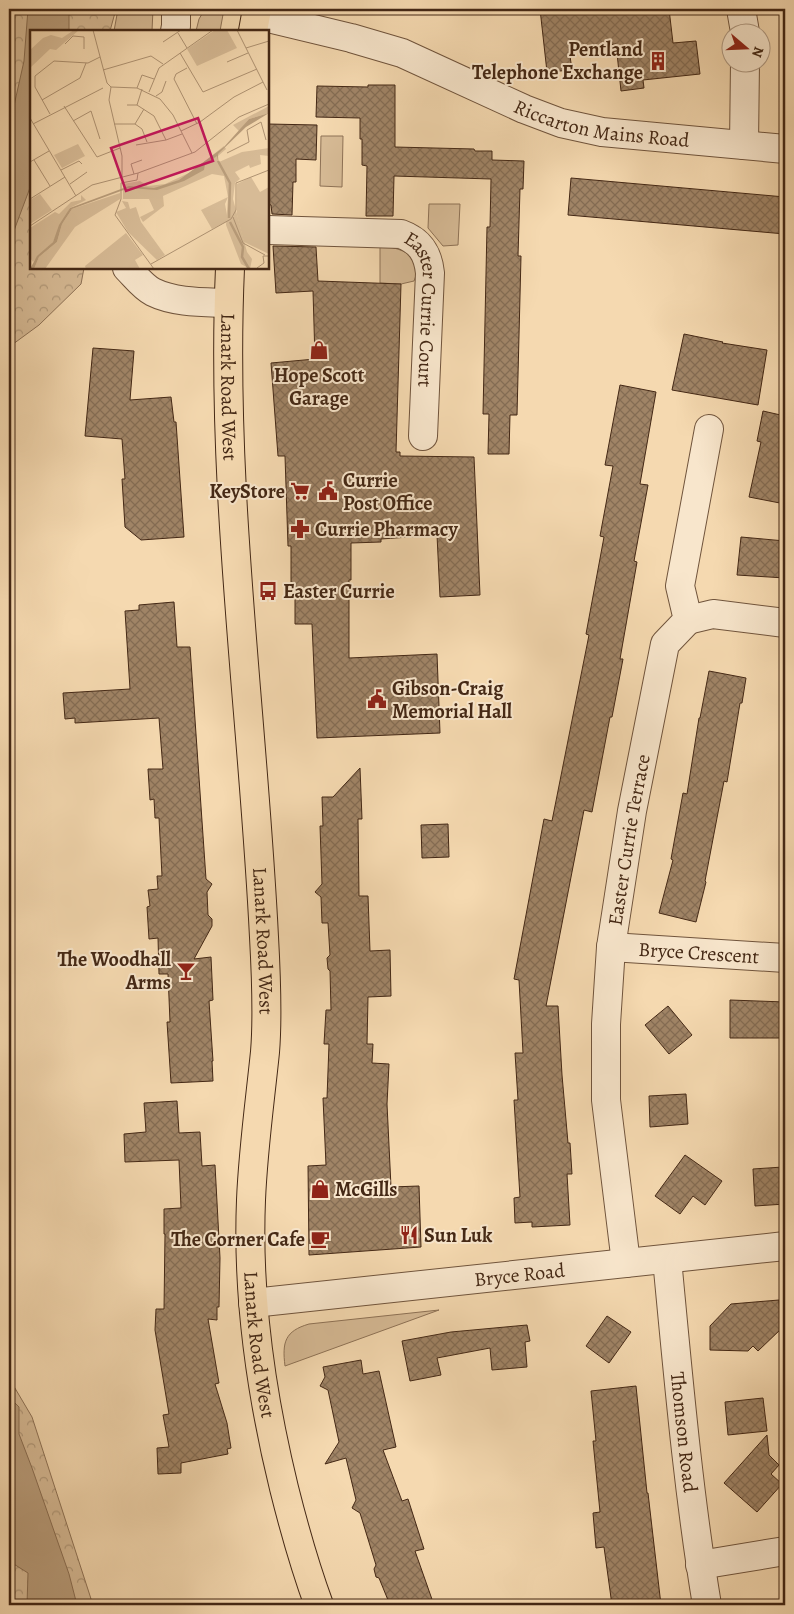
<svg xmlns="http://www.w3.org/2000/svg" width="794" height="1614" font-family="Alegreya,serif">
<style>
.grass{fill:#d7bb96;stroke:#8e7256}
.forest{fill:url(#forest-crowns);stroke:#8e7256}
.water{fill:#b99d7b;stroke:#8a6e52}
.building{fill:url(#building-cross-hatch);stroke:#442815}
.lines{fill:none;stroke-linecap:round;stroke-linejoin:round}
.minor-casing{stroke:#70543c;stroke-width:30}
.tertiary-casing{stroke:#70543c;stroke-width:30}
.primary-casing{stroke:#442815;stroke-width:30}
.minor{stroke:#f8e6cc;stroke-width:28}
.tertiary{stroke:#f8e6cc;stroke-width:28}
.primary{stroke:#f5d9b0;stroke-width:28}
.labels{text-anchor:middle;stroke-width:4;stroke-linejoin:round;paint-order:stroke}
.poi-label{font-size:20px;font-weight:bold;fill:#442815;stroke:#f8e6cc;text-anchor:start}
.street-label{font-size:20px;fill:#442815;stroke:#f8e6cc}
.inset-river{fill:none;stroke:#b99d7b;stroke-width:2.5}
.inset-road{fill:none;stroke:#ae9272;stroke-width:1}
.view{fill:#c2185b;fill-opacity:0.15;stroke:#c2185b;stroke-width:2.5}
.inset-edge{fill:none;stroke:#442815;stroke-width:2.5}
</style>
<defs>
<pattern id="forest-crowns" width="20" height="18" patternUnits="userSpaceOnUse" patternTransform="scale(1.25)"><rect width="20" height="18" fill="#d7bb96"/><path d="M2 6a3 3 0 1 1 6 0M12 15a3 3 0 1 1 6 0" fill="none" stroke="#b09879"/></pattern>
<pattern id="building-cross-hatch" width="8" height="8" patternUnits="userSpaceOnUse" patternTransform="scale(1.25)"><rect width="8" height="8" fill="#a08466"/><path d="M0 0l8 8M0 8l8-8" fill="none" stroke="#846c53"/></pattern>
</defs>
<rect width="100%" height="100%" fill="#f5d9b0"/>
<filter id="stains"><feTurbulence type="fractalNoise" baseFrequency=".004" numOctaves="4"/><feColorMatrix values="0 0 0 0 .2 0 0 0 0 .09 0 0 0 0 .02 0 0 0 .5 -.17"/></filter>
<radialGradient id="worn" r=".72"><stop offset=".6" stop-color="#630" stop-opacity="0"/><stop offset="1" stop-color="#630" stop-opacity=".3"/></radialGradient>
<!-- grass -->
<g class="grass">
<path d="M 118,9 L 153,9 L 152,31 L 114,31 Z"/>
<path d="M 205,9 L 224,9 L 220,31 L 196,31 L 199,19 Z"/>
<path d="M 321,136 L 343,136 L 342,187 L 320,186 Z"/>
<path d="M 429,204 L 460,204 L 458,245 L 443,246 L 428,228 Z"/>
<path d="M 380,246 C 400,247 425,256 414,281 L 401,284 L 380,283 Z"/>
<path d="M 439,1310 L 285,1366 C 282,1342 285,1331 309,1324 Z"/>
</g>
<!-- forest -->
<g class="forest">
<path d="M 9,9 L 116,9 L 110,31 L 31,31 L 31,268 L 84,268 L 81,284 L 39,325 L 9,347 Z"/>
<path d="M 9,1378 L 32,1417 L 93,1605 L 9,1605 Z"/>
</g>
<!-- water -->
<g class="water">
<path d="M 28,9 L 69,9 L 69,31 L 31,31 L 31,185 L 9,244 L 9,128 L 24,61 Z"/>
<path d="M 9,1397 L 19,1407 L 19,1434 L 32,1468 L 69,1574 L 77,1605 L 27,1605 L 28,1573 L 9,1561 Z"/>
</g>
<!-- building -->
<g class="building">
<path d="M 540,9 L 669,9 L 673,43 L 696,41 L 700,74 L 643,80 L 644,88 L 621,91 L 616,44 L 569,49 L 572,70 L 547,72 Z"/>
<path d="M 368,85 L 395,85 L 395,147 L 474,149 L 475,151 L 492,151 L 492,160 L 524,161 L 523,189 L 520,189 L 518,256 L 521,256 L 517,415 L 510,415 L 509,454 L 488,454 L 489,414 L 483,414 L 487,227 L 490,227 L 491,179 L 394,176 L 393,216 L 366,216 L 367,166 L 362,165 L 362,139 L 360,139 L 360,118 L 316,117 L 317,86 L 368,87 Z"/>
<path d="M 268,124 L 317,125 L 316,160 L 296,159 L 296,182 L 293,182 L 292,215 L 272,214 L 271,205 L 268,204 Z"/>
<path d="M 571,178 L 785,197 L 785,234 L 568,215 Z"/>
<path d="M 273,246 L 316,247 L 318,281 L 401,284 L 396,452 L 400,452 L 400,456 L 474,457 L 480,595 L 440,597 L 437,535 L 381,539 L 381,542 L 351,543 L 351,580 L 349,580 L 349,658 L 437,654 L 440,733 L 317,738 L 312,624 L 295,624 L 295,586 L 291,586 L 291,546 L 288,546 L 285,456 L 278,456 L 271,363 L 315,359 L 313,291 L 276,293 Z"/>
<path d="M 684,334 L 723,342 L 722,343 L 767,350 L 758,405 L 672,390 Z"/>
<path d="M 93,348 L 134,351 L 130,400 L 171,397 L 174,422 L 176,422 L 184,537 L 141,540 L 125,527 L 122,479 L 125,479 L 122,439 L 85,436 Z"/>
<path d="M 620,385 L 656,392 L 640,484 L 648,485 L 634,561 L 637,562 L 620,659 L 623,659 L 612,717 L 610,717 L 592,812 L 584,810 L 546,1006 L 558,1006 L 562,1075 L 568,1143 L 570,1143 L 572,1174 L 567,1174 L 570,1225 L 532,1227 L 532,1222 L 515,1223 L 514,1198 L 520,1197 L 514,1100 L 518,1100 L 515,1053 L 523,1053 L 519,980 L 514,979 L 544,819 L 552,821 L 589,635 L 586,634 L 604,537 L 600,536 L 613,466 L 605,465 Z"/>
<path d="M 763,411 L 785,416 L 785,504 L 749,497 L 761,442 L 757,441 Z"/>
<path d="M 741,537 L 785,541 L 785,578 L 737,575 Z"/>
<path d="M 174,602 L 177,647 L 190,647 L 206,879 L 212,884 L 207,892 L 208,915 L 212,919 L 212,926 L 194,959 L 211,957 L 213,1000 L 209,1001 L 213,1061 L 212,1061 L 213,1081 L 171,1083 L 167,1022 L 170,1022 L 168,974 L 159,974 L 158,938 L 149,939 L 147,907 L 150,906 L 148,890 L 158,889 L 157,876 L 162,876 L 159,818 L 155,818 L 154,799 L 150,800 L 148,769 L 163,769 L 159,718 L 75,723 L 75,718 L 65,719 L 63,693 L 130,689 L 125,611 L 139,610 L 139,605 Z"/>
<path d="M 709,671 L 746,678 L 742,703 L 740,703 L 727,782 L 724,781 L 705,881 L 706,882 L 696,922 L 659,913 L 673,860 L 671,859 L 683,793 L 687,794 L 699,718 L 700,718 Z"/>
<path d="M 360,768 L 362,819 L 358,819 L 359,896 L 368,896 L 370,951 L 390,950 L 391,996 L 368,997 L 367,1044 L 373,1044 L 372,1063 L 389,1064 L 387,1104 L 391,1187 L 419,1186 L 421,1247 L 309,1255 L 308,1166 L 326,1165 L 323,1098 L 327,1098 L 329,1044 L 324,1044 L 326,1010 L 331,1010 L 330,971 L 328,969 L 327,958 L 330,955 L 328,923 L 322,923 L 321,897 L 315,892 L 322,884 L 320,826 L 323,826 L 322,797 L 333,797 Z"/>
<path d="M 448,824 L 449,857 L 422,858 L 421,825 Z"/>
<path d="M 730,1000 L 785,1002 L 785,1038 L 730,1038 Z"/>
<path d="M 668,1006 L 692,1035 L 669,1054 L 645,1025 Z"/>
<path d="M 686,1094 L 688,1124 L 650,1127 L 649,1096 Z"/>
<path d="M 177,1101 L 179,1133 L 200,1132 L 202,1166 L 215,1165 L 220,1258 L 219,1307 L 217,1307 L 217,1320 L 208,1319 L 219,1383 L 215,1384 L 227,1423 L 231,1448 L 227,1449 L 228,1454 L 181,1463 L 181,1473 L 158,1474 L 157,1448 L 169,1447 L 163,1415 L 169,1414 L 155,1330 L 156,1309 L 164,1309 L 165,1234 L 164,1234 L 164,1209 L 181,1208 L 179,1160 L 125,1162 L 124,1134 L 146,1132 L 144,1103 Z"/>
<path d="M 685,1155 L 722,1181 L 705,1205 L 693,1196 L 680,1214 L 655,1196 Z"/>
<path d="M 783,1167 L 785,1204 L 755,1206 L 753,1169 Z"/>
<path d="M 779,1300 L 781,1329 L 758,1351 L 753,1346 L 748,1351 L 710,1350 L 710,1326 L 731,1304 Z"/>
<path d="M 607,1316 L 631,1332 L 609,1363 L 586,1346 Z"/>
<path d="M 527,1325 L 530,1341 L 525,1342 L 527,1367 L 492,1370 L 490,1348 L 437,1358 L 441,1375 L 410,1381 L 402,1341 L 451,1332 Z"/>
<path d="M 361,1360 L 363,1374 L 379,1371 L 396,1447 L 383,1450 L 402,1501 L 408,1499 L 424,1549 L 415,1551 L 434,1605 L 390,1605 L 379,1578 L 376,1577 L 374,1569 L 376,1565 L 360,1513 L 352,1508 L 356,1500 L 346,1458 L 325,1464 L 339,1442 L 328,1390 L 320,1386 L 325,1377 L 323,1367 Z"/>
<path d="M 636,1386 L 647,1493 L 648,1493 L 661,1605 L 612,1605 L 604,1547 L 596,1548 L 593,1513 L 600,1512 L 593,1441 L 596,1441 L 591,1391 Z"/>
<path d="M 763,1398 L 767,1431 L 728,1435 L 725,1402 Z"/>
<path d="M 767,1435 L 769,1455 L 779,1465 L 771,1474 L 782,1484 L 757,1512 L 724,1483 Z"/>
</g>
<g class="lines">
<!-- minor casing -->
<g class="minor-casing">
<g id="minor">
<path d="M 741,9 L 745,32"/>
<path d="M 175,31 L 176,26 L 176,9"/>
<path d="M 744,145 L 745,62"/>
<path id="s1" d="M 268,230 L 401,234 C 420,241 428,253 430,273 L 423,436"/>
<path d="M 127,268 C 135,276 143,287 153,292 C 175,303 205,302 228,303"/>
<path d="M 688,620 L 713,614 L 785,623"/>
<path id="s2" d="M 611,947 L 785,958"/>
<path id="s3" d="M 667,1259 C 678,1374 688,1491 707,1605"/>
<path id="s4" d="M 626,1263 L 606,1100 L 606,1024 L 611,947 L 632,811 L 665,644 L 688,620 L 680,586 L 709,429"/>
<path id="s5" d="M 253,1303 L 785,1246"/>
<path d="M 700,1565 L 785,1551"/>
</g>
</g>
<!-- tertiary casing -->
<g class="tertiary-casing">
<g id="tertiary">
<path id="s6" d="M 256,15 L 351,38 L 402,53 L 524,109 L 561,123 L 602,132 L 785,149"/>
</g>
</g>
<!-- primary casing -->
<g class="primary-casing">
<g id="primary">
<path d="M 253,31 L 257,9"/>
<path id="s7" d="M 230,268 C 220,491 253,714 264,937 C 266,973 268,1016 265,1052 C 260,1101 253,1150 251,1200 C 247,1297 261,1394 284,1488 C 294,1528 305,1567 319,1605"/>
</g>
</g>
<!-- minor -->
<use href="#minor" class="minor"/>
<!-- tertiary -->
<use href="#tertiary" class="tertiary"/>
<!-- primary -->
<use href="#primary" class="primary"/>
</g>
<!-- icons -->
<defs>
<g id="building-bare" transform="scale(1.5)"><path d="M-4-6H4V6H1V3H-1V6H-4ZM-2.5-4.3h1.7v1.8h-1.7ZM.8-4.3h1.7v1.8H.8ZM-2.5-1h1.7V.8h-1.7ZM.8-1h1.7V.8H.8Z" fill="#8f2418" stroke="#f8e6cc" stroke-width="2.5" paint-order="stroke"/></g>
<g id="shop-bare" transform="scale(1.5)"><path d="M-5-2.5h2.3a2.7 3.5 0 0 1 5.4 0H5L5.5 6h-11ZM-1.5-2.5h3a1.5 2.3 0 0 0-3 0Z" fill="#8f2418" stroke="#f8e6cc" stroke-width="2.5" paint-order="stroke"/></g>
<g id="supermarket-bare" transform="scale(1.5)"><path d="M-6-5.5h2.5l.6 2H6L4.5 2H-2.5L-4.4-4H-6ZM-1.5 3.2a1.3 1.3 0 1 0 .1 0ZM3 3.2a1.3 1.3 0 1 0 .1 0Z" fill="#8f2418" stroke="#f8e6cc" stroke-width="2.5" paint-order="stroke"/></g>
<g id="civic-bare" transform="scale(1.5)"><path d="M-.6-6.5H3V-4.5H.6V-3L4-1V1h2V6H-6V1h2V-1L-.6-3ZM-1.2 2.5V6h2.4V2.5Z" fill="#8f2418" stroke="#f8e6cc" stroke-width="2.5" paint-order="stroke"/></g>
<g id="pharmacy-bare" transform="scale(1.5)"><path d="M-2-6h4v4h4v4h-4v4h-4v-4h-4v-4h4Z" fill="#8f2418" stroke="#f8e6cc" stroke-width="2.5" paint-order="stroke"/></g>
<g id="bus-bare" transform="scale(1.5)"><path d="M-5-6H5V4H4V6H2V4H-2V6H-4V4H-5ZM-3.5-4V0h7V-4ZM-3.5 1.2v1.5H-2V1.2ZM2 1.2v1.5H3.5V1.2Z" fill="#8f2418" stroke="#f8e6cc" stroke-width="2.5" paint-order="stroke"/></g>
<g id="bar-bare" transform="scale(1.5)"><path d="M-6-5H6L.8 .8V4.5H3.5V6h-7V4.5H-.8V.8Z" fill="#8f2418" stroke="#f8e6cc" stroke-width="2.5" paint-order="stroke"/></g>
<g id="restaurant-bare" transform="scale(1.5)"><path d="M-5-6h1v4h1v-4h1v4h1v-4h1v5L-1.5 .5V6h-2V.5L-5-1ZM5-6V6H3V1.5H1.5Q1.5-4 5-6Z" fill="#8f2418" stroke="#f8e6cc" stroke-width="2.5" paint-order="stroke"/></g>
<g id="cafe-bare" transform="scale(1.5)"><path d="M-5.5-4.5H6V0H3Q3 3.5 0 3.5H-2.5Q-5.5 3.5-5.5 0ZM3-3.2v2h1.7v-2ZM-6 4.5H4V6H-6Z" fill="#8f2418" stroke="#f8e6cc" stroke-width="2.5" paint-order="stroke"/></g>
</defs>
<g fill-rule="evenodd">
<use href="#building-bare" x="658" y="61"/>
<use href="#shop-bare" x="319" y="350"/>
<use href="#supermarket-bare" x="300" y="491"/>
<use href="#civic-bare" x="328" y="491"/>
<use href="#pharmacy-bare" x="300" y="529"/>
<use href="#bus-bare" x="268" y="591"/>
<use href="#civic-bare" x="377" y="699"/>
<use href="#bar-bare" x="186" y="971"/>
<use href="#shop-bare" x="320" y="1189"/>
<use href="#restaurant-bare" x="409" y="1235"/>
<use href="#cafe-bare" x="320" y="1239"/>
</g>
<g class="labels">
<!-- poi labels -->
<g class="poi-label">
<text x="643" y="56" text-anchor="end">Pentland<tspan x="643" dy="23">Telephone Exchange</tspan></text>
<text x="319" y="382" text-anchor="middle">Hope Scott<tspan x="319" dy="23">Garage</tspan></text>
<text x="343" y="487">Currie<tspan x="343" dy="23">Post Office</tspan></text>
<text x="285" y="498" text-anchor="end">KeyStore</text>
<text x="315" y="536">Currie Pharmacy</text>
<text x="283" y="598">Easter Currie</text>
<text x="392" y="695">Gibson-Craig<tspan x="392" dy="23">Memorial Hall</tspan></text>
<text x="171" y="966" text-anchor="end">The Woodhall<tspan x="171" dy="23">Arms</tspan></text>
<text x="335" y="1196">McGills</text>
<text x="424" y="1242">Sun Luk</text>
<text x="305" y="1246" text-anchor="end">The Corner Cafe</text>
</g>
<!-- street labels -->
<g class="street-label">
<text dy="7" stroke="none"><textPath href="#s6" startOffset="365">Riccarton Mains Road</textPath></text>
<text dy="7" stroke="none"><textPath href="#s1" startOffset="219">Easter Currie Court</textPath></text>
<text dy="7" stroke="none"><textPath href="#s7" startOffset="119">Lanark Road West</textPath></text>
<text dy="7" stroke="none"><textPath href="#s4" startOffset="426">Easter Currie Terrace</textPath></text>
<text dy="7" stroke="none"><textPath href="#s7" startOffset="674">Lanark Road West</textPath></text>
<text dy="7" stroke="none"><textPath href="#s2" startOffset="88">Bryce Crescent</textPath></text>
<text dy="7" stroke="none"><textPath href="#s5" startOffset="268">Bryce Road</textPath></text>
<text dy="7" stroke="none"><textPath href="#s7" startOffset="1079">Lanark Road West</textPath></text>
<text dy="7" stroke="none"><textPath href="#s3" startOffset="174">Thomson Road</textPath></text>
</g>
</g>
<!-- overview -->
<g transform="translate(30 30)">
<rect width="239" height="239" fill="#f5d9b0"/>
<path d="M 221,147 L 230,162 L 239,157 L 239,224 L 214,212 L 207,185 L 207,154 ZM 96,203 L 113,225 L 105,230 L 110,239 L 56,239 L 55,236 Z" fill="#d7bb96"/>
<path d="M 44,0 L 49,0 L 26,20 L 20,19 L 0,38 L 0,20 L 13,8 L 21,5 L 32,8 ZM 185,0 L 197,0 L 207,18 L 167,36 L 157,19 ZM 239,76 L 239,83 L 219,89 L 209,101 L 203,95 ZM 48,114 L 55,126 L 32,138 L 24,125 ZM 194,116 L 196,119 L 188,126 L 189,132 L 212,122 L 239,118 L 239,126 L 230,125 L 231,134 L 220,138 L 219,135 L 205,142 L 210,149 L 205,153 L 203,169 L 217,222 L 222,229 L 220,239 L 211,234 L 196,195 L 198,167 L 194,146 L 182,144 L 133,166 L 134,176 L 113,192 L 110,187 L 124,180 L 119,169 L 93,169 L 93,154 L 110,151 L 118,156 L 135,154 L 161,142 ZM 90,163 L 90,169 L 45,197 L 15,239 L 4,239 L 9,227 L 27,212 L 32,194 L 42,179 ZM 10,164 L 22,180 L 0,194 L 0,170 ZM 51,165 L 56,170 L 40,178 L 23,212 L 3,232 L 0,228 L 0,198 L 25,182 L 29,184 L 41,172 L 51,170 Z" fill="#d7bb96"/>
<path d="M 92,171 L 98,172 L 100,179 L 106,177 L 111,192 L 135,225 L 127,230 L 98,202 L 86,182 L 96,178 Z" fill="#d7bb96"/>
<path d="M 198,167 L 195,174 L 198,191 L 182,199 L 171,180 Z" fill="#d7bb96"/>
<path d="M 239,83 L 216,97 L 188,124 L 188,131 L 187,126 L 175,134 L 174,140 L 154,151 L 127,160 L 99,158 L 42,179 L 32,194 L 27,212 L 9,227 L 4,239 L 0,239 L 7,226 L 23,212 L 29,195 L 40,178 L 99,156 L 124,158 L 149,150 L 194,117 L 219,89 Z" fill="#b99d7b"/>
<path class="inset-river" d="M 188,131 L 200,153 L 199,188M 200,192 L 213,217 L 212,227 L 219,239"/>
<path class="inset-road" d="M 63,0 L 77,53 L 81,57M 207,0 L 237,60M 148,3 L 157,18M 133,12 L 151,0M 35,14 L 43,6 L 54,7 L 54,19M 216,18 L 239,11M 150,23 L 173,62 L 227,39M 197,32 L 218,23M 157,38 L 146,44 L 144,49 L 167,94M 73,40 L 121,26 L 133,34M 81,57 L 107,58 L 130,69 L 143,85 L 162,123M 81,57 L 79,70 L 92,126 L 92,147M 107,58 L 112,45 L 124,49M 119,62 L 129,38 L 183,0M 126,66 L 132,62 L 136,51M 12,70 L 50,48 L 56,33M 97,75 L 107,75 L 124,86 L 136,110M 107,75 L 112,59M 34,76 L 67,127 L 90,118M 20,84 L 5,57 L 5,46 L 24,31 L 58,33 L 70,27M 0,88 L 46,166M 43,91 L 61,81 L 70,109M 3,94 L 73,58M 84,94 L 105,94 L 112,99 L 117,112M 105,94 L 114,79M 151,101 L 170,92 L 204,67 L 233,52M 106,115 L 136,110 L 152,104M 197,123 L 219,112 L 217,100 L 231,92 L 236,110M 4,130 L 20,156M 0,132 L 19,121M 31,140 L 49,131 L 52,134M 108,143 L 107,150 L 91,153 L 91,169 L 85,185 L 124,239M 104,144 L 101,134 L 112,130M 40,154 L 57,142M 0,169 L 35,147M 203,187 L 213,213 L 235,225M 0,196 L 62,155 L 108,143 L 165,122 L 209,87 L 239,74M 121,234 L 201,189 L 206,180 L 206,153 L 239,140M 227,238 L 234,233 L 233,226 L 239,226"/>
<path class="view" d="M 168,88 L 183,131 L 96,161 L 81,118 Z"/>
<rect width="239" height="239" class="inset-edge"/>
</g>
<!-- margin -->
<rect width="794" height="1614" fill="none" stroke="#f5d9b0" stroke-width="30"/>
<rect x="10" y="10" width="774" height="1594" fill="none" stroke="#442815" stroke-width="2.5"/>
<rect x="15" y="15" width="764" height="1584" fill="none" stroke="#442815"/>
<!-- north arrow -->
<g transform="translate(746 48) rotate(109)"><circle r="24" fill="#f8e6cc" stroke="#b09a83"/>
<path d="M0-4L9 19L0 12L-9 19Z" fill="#8f2418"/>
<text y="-8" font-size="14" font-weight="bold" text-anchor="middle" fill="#442815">N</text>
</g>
<rect width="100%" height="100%" filter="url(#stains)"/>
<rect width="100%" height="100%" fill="url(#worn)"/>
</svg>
